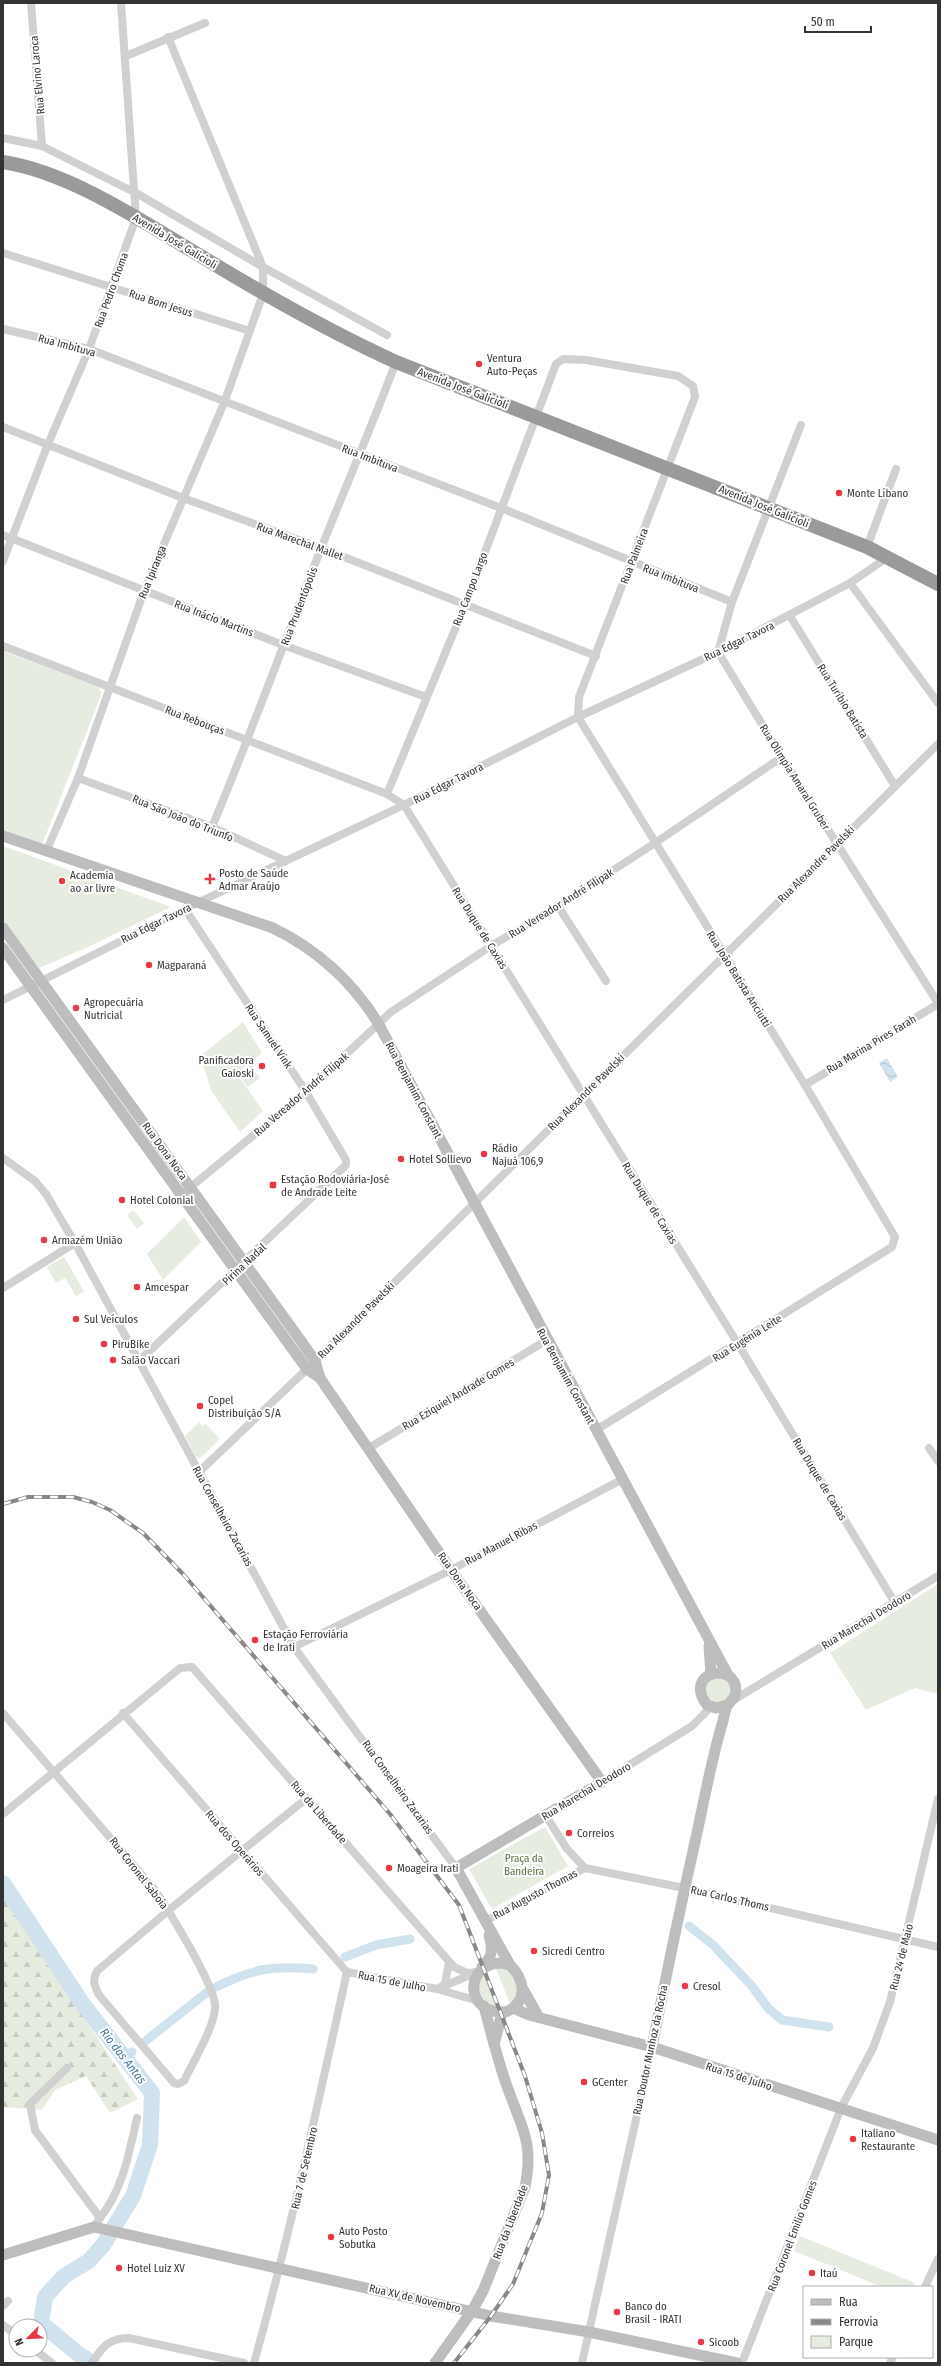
<svg xmlns="http://www.w3.org/2000/svg" width="941" height="2366" font-family="'Fira Sans Condensed',sans-serif">
<style>
.green{fill:#e6ecdf}
.forest{fill:url(#forest-firs)}
.water{fill:url(#water-waves)}
.lines{fill:none;stroke-linecap:round;stroke-linejoin:round}
.canal{stroke:#cfe2ee;stroke-width:9}
.river{stroke:#cfe2ee;stroke-width:16}
.street{stroke:#d0d0d0;stroke-width:8}
.secondary{stroke:#bdbdbd;stroke-width:11}
.highway{stroke:#9a9a9a;stroke-width:14}
.rail-casing{stroke:#888;stroke-width:4}
.rail{stroke:#fff;stroke-width:2.5;stroke-dasharray:8;stroke-linecap:butt}
.poi-dot{fill:#e63946;stroke:#fff;stroke-width:1.5}
.labels{text-anchor:middle;stroke-width:4;stroke-linejoin:round;paint-order:stroke}
.street-label{font-size:11px;fill:#333;stroke:#fff}
.poi-label{font-size:11px;fill:#333;stroke:#fff;text-anchor:start}
.park-label{font-size:11px;fill:#56703f;stroke:#fff}
.water-label{font-size:12px;font-style:italic;fill:#3f7597;stroke:#fff}
</style>
<defs>
<pattern id="forest-firs" width="22" height="20" patternUnits="userSpaceOnUse"><rect width="22" height="20" fill="#e6ecdf"/><path d="M5 1l3.5 6h-7zM16 11l3.5 6h-7z" fill="#c6cbc0"/></pattern>
<pattern id="water-waves" width="16" height="10" patternUnits="userSpaceOnUse"><rect width="16" height="10" fill="#cfe2ee"/><path d="M0 5q4-4 8 0t8 0" fill="none" stroke="#b2c2cd"/></pattern>
</defs>
<rect width="100%" height="100%" fill="#fff"/>
<!-- green -->
<g class="green">
<path d="M 3,651 L 98,687 L 101,692 L 100,698 L 41,847 L 3,830 Z"/>
<path d="M 3,846 L 171,907 L 88,947 L 39,968 L 3,919 Z"/>
<path d="M 243,1022 L 262,1053 L 227,1081 L 237,1074 L 263,1111 L 240,1132 L 212,1092 L 200,1056 Z"/>
<path d="M 250,1065 L 260,1078 L 248,1087 L 238,1074 Z"/>
<path d="M 133,1210 L 144,1223 L 137,1229 L 127,1215 Z"/>
<path d="M 184,1217 L 201,1242 L 163,1280 L 147,1254 Z"/>
<path d="M 64,1257 L 84,1291 L 76,1296 L 65,1278 L 56,1283 L 47,1267 Z"/>
<path d="M 199,1422 L 203,1426 L 206,1424 L 220,1439 L 200,1458 L 196,1457 L 185,1436 Z"/>
<path d="M 938,1584 L 938,1694 L 915,1688 L 866,1710 L 830,1653 Z"/>
<circle cx="718" cy="1690" r="13"/>
<path d="M 545,1827 L 568,1866 L 492,1909 L 469,1869 Z"/>
<path d="M 495,1966 L 505,1967 L 514,1974 L 518,1994 L 511,2006 Z"/>
<path d="M 485,1970 L 500,2008 C 481,2003 472,1986 485,1970 Z"/>
<path d="M 800,2236 L 915,2283 L 913,2287 L 882,2287 L 794,2251 Z"/>
</g>
<!-- forest -->
<path class="forest" d="M 3,1896 L 138,2099 L 110,2113 L 86,2076 L 55,2090 L 42,2110 L 3,2107 Z"/>
<!-- water -->
<path class="water" d="M 887,1058 L 898,1077 L 890,1082 L 879,1063 Z"/>
<g class="lines">
<!-- canal -->
<g class="canal">
<path d="M 689,1926 L 712,1944 L 751,1985 L 768,2008 L 782,2020 L 829,2027"/>
<path d="M 345,1957 L 376,1945 L 410,1939"/>
<path d="M 216,1987 C 252,1969 273,1965 313,1969"/>
<path d="M 143,2043 L 206,1993"/>
<path d="M 125,2058 L 132,2052"/>
</g>
<!-- river -->
<path class="river" d="M 3,1883 L 82,2003 L 152,2093 L 150,2145 L 133,2196 L 103,2245 L 89,2261 L 64,2276 L 45,2297 L 41,2323 L 77,2353 L 92,2363"/>
<!-- street -->
<g class="street">
<path d="M 31,3 L 42,146"/>
<path d="M 126,56 L 205,23"/>
<path d="M 3,138 L 42,146 L 136,193 L 263,267 L 387,335"/>
<path d="M 3,253 L 250,331"/>
<path d="M 3,329 L 89,349 L 501,508 L 732,602"/>
<path d="M 801,425 L 732,602 L 718,652 L 782,757 L 938,1003"/>
<path d="M 3,427 L 183,498 L 321,548 L 596,656"/>
<path d="M 3,535 L 283,645 L 426,697"/>
<path d="M 867,547 L 896,469"/>
<path d="M 3,561 L 48,444 L 89,349 L 136,218 L 121,3"/>
<path d="M 850,583 L 938,703"/>
<path d="M 790,616 L 895,786"/>
<path d="M 3,646 L 387,794"/>
<path d="M 78,778 L 212,827 L 286,861"/>
<path d="M 212,827 C 250,736 284,643 320,551 C 345,488 372,426 396,362"/>
<path d="M 46,852 L 78,778 L 144,591 L 224,403 L 263,294 L 263,267 L 168,37"/>
<path d="M 558,906 L 606,981"/>
<path d="M 3,1000 L 197,903 L 404,805 L 578,717 L 718,652 L 850,583 L 888,557"/>
<path d="M 805,1085 L 938,1004"/>
<path d="M 3,1158 L 35,1181 L 46,1194 L 75,1243 L 294,1647 L 456,1868"/>
<path d="M 181,1195 L 306,1092 L 391,1012 L 491,946 L 558,906 L 655,843 L 782,757"/>
<path d="M 3,1288 L 75,1243"/>
<path d="M 139,1361 L 346,1165 L 346,1160 L 306,1092 L 185,909"/>
<path d="M 596,1430 L 892,1247 L 895,1237 L 805,1085 L 578,717 L 579,697 L 695,397 L 693,386 L 678,376 L 586,360 L 563,359 L 556,364 L 465,605 L 387,794 L 404,805 L 738,1344 L 895,1603"/>
<path d="M 369,1448 L 547,1340"/>
<path d="M 929,1448 L 938,1461"/>
<path d="M 199,1472 L 307,1369 L 938,744"/>
<path d="M 294,1647 L 451,1570 L 621,1480"/>
<path d="M 732,1701 L 938,1576"/>
<path d="M 3,1713 L 155,1890 C 169,1911 212,1981 215,2004 C 217,2023 193,2062 184,2081 L 178,2084 L 174,2083 L 99,1995 C 94,1985 92,1980 97,1971 L 169,1910 L 307,1798"/>
<path d="M 123,1713 L 347,1972"/>
<path d="M 602,1782 L 692,1726 L 711,1707"/>
<path d="M 3,1814 L 180,1668 L 192,1667 L 454,1967 L 467,1973 L 478,1972"/>
<path d="M 546,1816 L 567,1849 L 585,1868 L 684,1888 L 938,1947"/>
<path d="M 485,1921 L 585,1868"/>
<path d="M 347,1972 L 437,1989 L 478,2001"/>
<path d="M 439,1988 L 445,1984 L 449,1962"/>
<path d="M 437,1989 L 475,1973"/>
<path d="M 67,2068 L 30,2104 L 35,2130 L 100,2218 L 94,2227"/>
<path d="M 100,2218 C 123,2189 129,2153 137,2118"/>
<path d="M 925,2287 L 938,2259"/>
<path d="M 3,2306 L 8,2301"/>
<path d="M 3,2325 L 16,2335"/>
<path d="M 35,2350 L 52,2363"/>
<path d="M 92,2363 C 102,2347 109,2338 129,2338 L 244,2363"/>
<path d="M 254,2363 C 290,2234 318,2103 347,1972"/>
<path d="M 582,2363 L 652,2047"/>
<path d="M 742,2363 L 841,2108 L 873,2048 L 890,2002 L 938,1799"/>
<path d="M 890,2363 L 893,2357"/>
</g>
<!-- secondary -->
<g class="secondary">
<path d="M 3,836 L 273,928 C 318,950 352,981 378,1023 L 728,1675"/>
<path d="M 3,928 L 301,1341 L 315,1361 L 320,1378"/>
<path d="M 3,948 L 291,1347 L 307,1369 L 320,1378 L 451,1570 L 602,1782 L 456,1868 L 510,1965 C 524,1979 529,2000 508,2011 C 502,2013 499,2012 493,2011 C 460,2002 472,1954 510,1965"/>
<path d="M 709,1646 L 711,1674"/>
<path d="M 482,1967 C 493,1956 493,1950 489,1935"/>
<path d="M 523,1989 L 538,2016"/>
<path d="M 513,2008 L 529,2015 L 652,2047 L 938,2140"/>
<path d="M 495,2041 L 502,2013"/>
<path d="M 652,2047 C 666,1976 681,1904 697,1833 C 705,1796 712,1757 723,1721 C 724,1716 725,1711 727,1706 C 730,1701 736,1698 736,1691 C 736,1660 682,1672 707,1705 L 716,1708 L 728,1705"/>
<path d="M 3,2255 L 94,2227 L 491,2316 L 589,2332 L 737,2363"/>
<path d="M 435,2363 L 472,2311 L 483,2291 L 525,2187 C 534,2143 522,2128 508,2089 C 498,2062 491,2033 484,2006"/>
</g>
<!-- highway -->
<path class="highway" d="M 3,162 C 69,172 142,221 199,255 C 263,294 328,331 396,362 L 867,547 L 938,584"/>
<!-- rail casing -->
<g class="rail-casing">
<path id="rail" d="M 3,1504 L 28,1497 L 73,1497 L 92,1502 L 110,1510 L 143,1533 L 183,1574 L 390,1814 L 459,1905 L 525,2076 L 542,2133 L 549,2175 L 542,2213 L 513,2284 L 491,2316 L 454,2363"/>
</g>
<!-- rail -->
<use href="#rail" class="rail"/>
</g>
<!-- markers -->
<g class="poi-dot">
<circle cx="479" cy="364" r="4"/>
<circle cx="839" cy="493" r="4"/>
<path d="M208 873h4v4h4v4h-4v4h-4v-4h-4v-4h4z"/>
<circle cx="62" cy="881" r="4"/>
<circle cx="149" cy="965" r="4"/>
<circle cx="76" cy="1008" r="4"/>
<circle cx="262" cy="1066" r="4"/>
<circle cx="484" cy="1154" r="4"/>
<circle cx="401" cy="1159" r="4"/>
<rect x="269" y="1181" width="8" height="8" rx="2"/>
<circle cx="122" cy="1200" r="4"/>
<circle cx="44" cy="1240" r="4"/>
<circle cx="137" cy="1287" r="4"/>
<circle cx="76" cy="1319" r="4"/>
<circle cx="104" cy="1344" r="4"/>
<circle cx="113" cy="1360" r="4"/>
<circle cx="200" cy="1406" r="4"/>
<circle cx="255" cy="1640" r="4"/>
<circle cx="569" cy="1833" r="4"/>
<circle cx="389" cy="1868" r="4"/>
<circle cx="534" cy="1951" r="4"/>
<circle cx="685" cy="1986" r="4"/>
<circle cx="584" cy="2082" r="4"/>
<circle cx="853" cy="2139" r="4"/>
<circle cx="331" cy="2237" r="4"/>
<circle cx="119" cy="2268" r="4"/>
<circle cx="812" cy="2273" r="4"/>
<circle cx="617" cy="2312" r="4"/>
<circle cx="701" cy="2342" r="4"/>
</g>
<g class="labels">
<!-- street labels -->
<g class="street-label">
<text transform="translate(37 75) rotate(-95)" y="4">Rua Elvino Laroca</text>
<text transform="translate(175 241) rotate(31)" y="4">Avenida José Galicioli</text>
<text transform="translate(111 290) rotate(-70)" y="4">Rua Pedro Choma</text>
<text transform="translate(161 303) rotate(18)" y="4">Rua Bom Jesus</text>
<text transform="translate(67 345) rotate(15)" y="4">Rua Imbituva</text>
<text transform="translate(463 388) rotate(21)" y="4">Avenida José Galicioli</text>
<text transform="translate(370 458) rotate(21)" y="4">Rua Imbituva</text>
<text transform="translate(764 506) rotate(22)" y="4">Avenida José Galicioli</text>
<text transform="translate(300 541) rotate(20)" y="4">Rua Marechal Mallet</text>
<text transform="translate(634 556) rotate(-69)" y="4">Rua Palmeira</text>
<text transform="translate(152 572) rotate(-68)" y="4">Rua Ipiranga</text>
<text transform="translate(671 578) rotate(22)" y="4">Rua Imbituva</text>
<text transform="translate(470 589) rotate(-69)" y="4">Rua Campo Largo</text>
<text transform="translate(299 606) rotate(-69)" y="4">Rua Prudentópolis</text>
<text transform="translate(214 618) rotate(21)" y="4">Rua Inácio Martins</text>
<text transform="translate(739 641) rotate(-26)" y="4">Rua Edgar Tavora</text>
<text transform="translate(843 701) rotate(58)" y="4">Rua Turíbio Batista</text>
<text transform="translate(195 720) rotate(21)" y="4">Rua Rebouças</text>
<text transform="translate(795 777) rotate(58)" y="4">Rua Olimpia Amaral Gruber</text>
<text transform="translate(448 783) rotate(-27)" y="4">Rua Edgar Tavora</text>
<text transform="translate(183 818) rotate(22)" y="4">Rua São João do Triunfo</text>
<text transform="translate(816 864) rotate(-45)" y="4">Rua Alexandre Pavelski</text>
<text transform="translate(561 903) rotate(-32)" y="4">Rua Vereador André Filipak</text>
<text transform="translate(156 923) rotate(-26)" y="4">Rua Edgar Tavora</text>
<text transform="translate(480 928) rotate(58)" y="4">Rua Duque de Caxias</text>
<text transform="translate(739 979) rotate(58)" y="4">Rua João Batista Anciutti</text>
<text transform="translate(269 1036) rotate(56)" y="4">Rua Samuel Vink</text>
<text transform="translate(871 1044) rotate(-31)" y="4">Rua Marina Pires Farah</text>
<text transform="translate(414 1090) rotate(62)" y="4">Rua Benjamim Constant</text>
<text transform="translate(586 1092) rotate(-45)" y="4">Rua Alexandre Pavelski</text>
<text transform="translate(301 1094) rotate(-41)" y="4">Rua Vereador André Filipak</text>
<text transform="translate(165 1151) rotate(54)" y="4">Rua Dona Noca</text>
<text transform="translate(650 1203) rotate(58)" y="4">Rua Duque de Caxias</text>
<text transform="translate(244 1264) rotate(-43)" y="4">Pirina Nadal</text>
<text transform="translate(356 1320) rotate(-45)" y="4">Rua Alexandre Pavelski</text>
<text transform="translate(747 1338) rotate(-32)" y="4">Rua Eugênia Leite</text>
<text transform="translate(566 1376) rotate(61)" y="4">Rua Benjamim Constant</text>
<text transform="translate(458 1394) rotate(-31)" y="4">Rua Eziquiel Andrade Gomes</text>
<text transform="translate(820 1479) rotate(59)" y="4">Rua Duque de Caxias</text>
<text transform="translate(223 1516) rotate(61)" y="4">Rua Conselheiro Zacarias</text>
<text transform="translate(501 1543) rotate(-28)" y="4">Rua Manuel Ribas</text>
<text transform="translate(460 1581) rotate(55)" y="4">Rua Dona Noca</text>
<text transform="translate(866 1620) rotate(-31)" y="4">Rua Marechal Deodoro</text>
<text transform="translate(398 1787) rotate(54)" y="4">Rua Conselheiro Zacarias</text>
<text transform="translate(586 1791) rotate(-31)" y="4">Rua Marechal Deodoro</text>
<text transform="translate(319 1812) rotate(49)" y="4">Rua da Liberdade</text>
<text transform="translate(235 1843) rotate(49)" y="4">Rua dos Operários</text>
<text transform="translate(139 1873) rotate(52)" y="4">Rua Coronel Saboia</text>
<text transform="translate(535 1894) rotate(-28)" y="4">Rua Augusto Thomas</text>
<text transform="translate(730 1898) rotate(13)" y="4">Rua Carlos Thoms</text>
<text transform="translate(901 1957) rotate(-76)" y="4">Rua 24 de Maio</text>
<text transform="translate(392 1981) rotate(11)" y="4">Rua 15 de Julho</text>
<text transform="translate(650 2050) rotate(-78)" y="4">Rua Doutor Munhoz da Rocha</text>
<text transform="translate(739 2076) rotate(18)" y="4">Rua 15 de Julho</text>
<text transform="translate(304 2168) rotate(-77)" y="4">Rua 7 de Setembro</text>
<text transform="translate(510 2222) rotate(-69)" y="4">Rua da Liberdade</text>
<text transform="translate(792 2236) rotate(-69)" y="4">Rua Coronel Emilio Gomes</text>
<text transform="translate(415 2298) rotate(13)" y="4">Rua XV de Novembro</text>
</g>
<!-- poi labels -->
<g class="poi-label">
<text x="487" y="362">Ventura<tspan x="487" dy="13">Auto-Peças</tspan></text>
<text x="847" y="497">Monte Líbano</text>
<text x="219" y="877">Posto de Saúde<tspan x="219" dy="13">Admar Araújo</tspan></text>
<text x="70" y="879">Academia<tspan x="70" dy="13">ao ar livre</tspan></text>
<text x="157" y="969">Magparaná</text>
<text x="84" y="1006">Agropecuária<tspan x="84" dy="13">Nutricial</tspan></text>
<text x="254" y="1064" text-anchor="end">Panificadora<tspan x="254" dy="13">Gaioski</tspan></text>
<text x="492" y="1152">Rádio<tspan x="492" dy="13">Najuá 106,9</tspan></text>
<text x="409" y="1163">Hotel Sollievo</text>
<text x="281" y="1183">Estação Rodoviária-José<tspan x="281" dy="13">de Andrade Leite</tspan></text>
<text x="130" y="1204">Hotel Colonial</text>
<text x="52" y="1244">Armazém União</text>
<text x="145" y="1291">Amcespar</text>
<text x="84" y="1323">Sul Veículos</text>
<text x="112" y="1348">PiruBike</text>
<text x="121" y="1364">Salão Vaccari</text>
<text x="208" y="1404">Copel<tspan x="208" dy="13">Distribuição S/A</tspan></text>
<text x="263" y="1638">Estação Ferroviária<tspan x="263" dy="13">de Irati</tspan></text>
<text x="577" y="1837">Correios</text>
<text x="397" y="1872">Moageira Irati</text>
<text x="542" y="1955">Sicredi Centro</text>
<text x="693" y="1990">Cresol</text>
<text x="592" y="2086">GCenter</text>
<text x="861" y="2137">Italiano<tspan x="861" dy="13">Restaurante</tspan></text>
<text x="339" y="2235">Auto Posto<tspan x="339" dy="13">Sobutka</tspan></text>
<text x="127" y="2272">Hotel Luiz XV</text>
<text x="820" y="2277">Itaú</text>
<text x="625" y="2310">Banco do<tspan x="625" dy="13">Brasil - IRATI</tspan></text>
<text x="709" y="2346">Sicoob</text>
</g>
<!-- park labels -->
<g class="park-label">
<text x="524" y="1862">Praça da<tspan x="524" dy="13">Bandeira</tspan></text>
</g>
<!-- water labels -->
<g class="water-label">
<text transform="translate(123 2056) rotate(52)" y="4">Rio das Antas</text>
</g>
</g>
<!-- border -->
<rect width="941" height="2366" fill="none" stroke="#333333" stroke-width="8"/>
<!-- legend -->
<rect x="803" y="2286" width="130" height="72" fill="#ffffff" stroke="#adadad"/>
<rect x="811" y="2299" width="20" height="6" fill="#bdbdbd" stroke="#adadad"/>
<text x="839" y="2306" font-size="12" fill="#333333">Rua</text>
<rect x="811" y="2319" width="20" height="6" fill="#888888" stroke="#adadad"/>
<text x="839" y="2326" font-size="12" fill="#333333">Ferrovia</text>
<rect x="811" y="2336" width="20" height="12" fill="#e6ecdf" stroke="#adadad"/>
<text x="839" y="2346" font-size="12" fill="#333333">Parque</text>
<!-- north arrow -->
<g transform="translate(28 2338) rotate(246)"><circle r="19" fill="#ffffff" stroke="#adadad"/>
<path d="M0-3L7 15L0 10L-7 15Z" fill="#e63946"/>
<text y="-6" font-size="11" font-weight="bold" text-anchor="middle" fill="#333333">N</text>
</g>
<!-- scale -->
<path d="M805 26v6h66v-6" fill="none" stroke="#333333" stroke-width="2"/>
<text x="811" y="26" font-size="12" fill="#333333" stroke="#ffffff" stroke-width="3" paint-order="stroke">50 m</text>
</svg>
